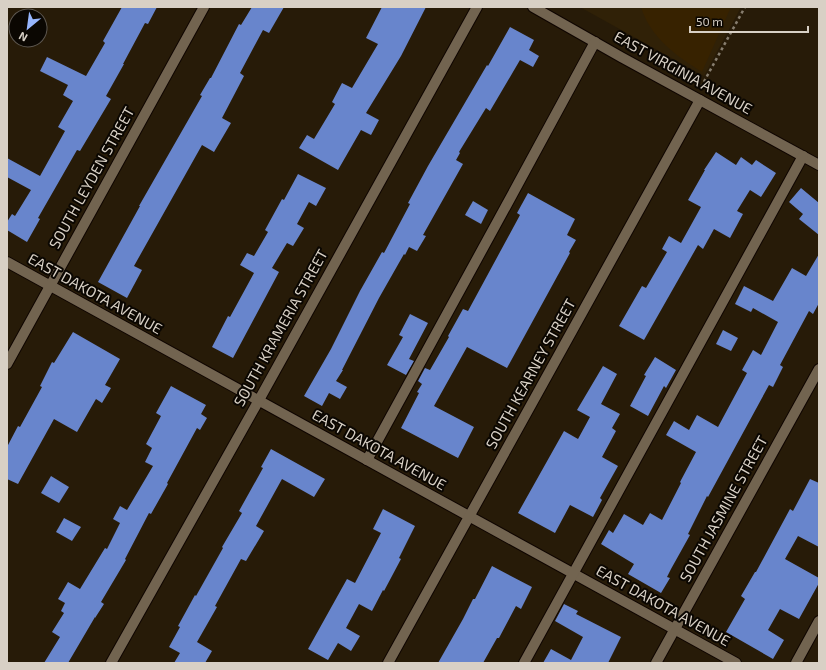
<svg xmlns="http://www.w3.org/2000/svg" width="826" height="670" font-family="'Exo 2',sans-serif">
<style>
.built{fill:#302107}
.green{fill:#372200}
.building{fill:#6885cc}
.lines{fill:none;stroke-linecap:round;stroke-linejoin:round}
.minor-casing{stroke:#0f0500;stroke-width:12}
.path{stroke:#877e6f;stroke-width:2.5;stroke-dasharray:3 3;stroke-linecap:butt}
.minor{stroke:#726450;stroke-width:10}
.labels{text-anchor:middle;stroke-width:4;stroke-linejoin:round;paint-order:stroke}
.street-label{font-size:15px;fill:#d8d0c5;stroke:#0b0702}
</style>
<rect width="100%" height="100%" fill="#271b08"/>
<!-- built -->
<path class="built" d="M 580,7 L 741,7 L 704,76 Z"/>
<!-- green -->
<path class="green" d="M 641,7 L 731,7 L 702,72 C 676,56 650,37 641,7 Z"/>
<!-- building -->
<g class="building">
<path d="M 122,7 L 157,7 L 148,24 L 145,23 L 123,64 L 124,64 L 106,96 L 111,99 L 80,151 L 77,150 L 38,218 L 40,219 L 27,242 L 7,230 L 7,222 L 12,214 L 15,216 L 31,190 L 7,177 L 7,158 L 40,176 L 65,131 L 58,127 L 73,101 L 63,95 L 68,85 L 40,71 L 47,57 L 86,76 L 105,43 L 103,41 Z"/>
<path d="M 252,7 L 284,7 L 269,33 L 263,30 L 240,73 L 244,76 L 222,118 L 231,123 L 214,152 L 202,145 L 134,266 L 142,270 L 127,298 L 98,282 L 140,206 L 139,206 L 202,96 L 200,95 L 210,78 L 211,78 L 239,24 L 241,25 Z"/>
<path d="M 382,7 L 426,7 L 401,56 L 366,113 L 379,120 L 371,135 L 361,130 L 338,170 L 299,148 L 307,135 L 314,139 L 335,104 L 332,102 L 342,83 L 352,88 L 378,44 L 366,38 Z"/>
<path d="M 510,27 L 534,40 L 529,50 L 539,56 L 533,67 L 520,60 L 490,111 L 486,108 L 459,152 L 460,153 L 456,160 L 463,164 L 423,235 L 426,236 L 417,251 L 409,247 L 405,255 L 404,254 L 379,298 L 342,370 L 343,370 L 336,381 L 347,387 L 340,399 L 329,393 L 322,406 L 304,396 L 331,349 L 360,291 L 382,252 L 384,253 L 410,204 L 408,203 L 428,166 L 487,65 L 488,66 Z"/>
<path d="M 716,152 L 736,165 L 741,157 L 752,165 L 756,160 L 776,173 L 761,197 L 750,190 L 737,211 L 743,214 L 730,238 L 714,229 L 703,249 L 698,245 L 644,340 L 619,326 L 642,286 L 646,288 L 667,252 L 662,249 L 669,236 L 681,243 L 701,207 L 688,200 L 705,170 L 704,170 Z"/>
<path d="M 298,174 L 326,188 L 316,206 L 309,202 L 297,224 L 304,228 L 293,246 L 287,243 L 272,268 L 279,272 L 233,358 L 212,347 L 228,316 L 230,317 L 254,273 L 240,265 L 247,253 L 254,256 L 268,232 L 265,230 L 282,199 L 284,200 Z"/>
<path d="M 801,188 L 819,203 L 819,235 L 799,219 L 803,214 L 789,202 Z"/>
<path d="M 528,193 L 575,219 L 567,235 L 576,240 L 569,252 L 570,253 L 507,368 L 467,347 L 434,406 L 474,427 L 458,458 L 401,428 L 419,393 L 417,392 L 422,384 L 418,381 L 425,368 L 430,370 L 449,337 L 448,336 L 463,309 L 468,311 L 520,215 L 517,213 Z"/>
<path d="M 473,201 L 488,210 L 481,224 L 465,215 Z"/>
<path d="M 819,254 L 819,303 L 813,314 L 809,311 L 780,365 L 783,367 L 773,387 L 769,385 L 708,497 L 707,496 L 688,534 L 690,535 L 671,569 L 667,577 L 670,578 L 661,593 L 628,574 L 634,564 L 601,544 L 609,530 L 613,533 L 624,514 L 643,525 L 650,513 L 662,520 L 681,483 L 680,482 L 696,452 L 666,435 L 674,421 L 689,430 L 697,415 L 718,427 L 747,373 L 742,370 L 753,350 L 761,355 L 778,322 L 753,308 L 751,312 L 735,304 L 744,286 L 773,301 L 792,268 L 806,276 Z"/>
<path d="M 410,314 L 428,323 L 409,359 L 414,361 L 406,375 L 387,365 L 403,337 L 399,335 Z"/>
<path d="M 723,330 L 738,338 L 731,351 L 716,344 Z"/>
<path d="M 73,332 L 120,359 L 105,385 L 111,388 L 102,403 L 96,399 L 77,432 L 54,419 L 18,484 L 7,479 L 7,447 L 18,426 L 20,427 L 42,387 L 40,386 L 52,362 L 54,363 Z"/>
<path d="M 655,357 L 676,370 L 666,388 L 664,386 L 648,416 L 630,406 L 646,376 L 644,375 Z"/>
<path d="M 603,366 L 617,374 L 601,404 L 620,414 L 612,428 L 616,431 L 602,457 L 618,466 L 600,498 L 602,500 L 593,517 L 570,505 L 555,533 L 518,513 L 564,431 L 578,439 L 590,417 L 577,410 Z"/>
<path d="M 171,386 L 206,405 L 201,414 L 207,418 L 200,430 L 197,428 L 167,483 L 168,484 L 151,514 L 149,513 L 125,559 L 126,560 L 101,602 L 104,604 L 95,618 L 95,617 L 68,663 L 44,663 L 60,637 L 52,632 L 64,613 L 61,611 L 65,603 L 58,599 L 68,582 L 80,589 L 105,548 L 107,549 L 120,523 L 113,519 L 120,506 L 127,510 L 153,466 L 145,462 L 152,448 L 146,444 L 161,416 L 156,413 Z"/>
<path d="M 271,449 L 325,479 L 314,497 L 282,479 L 256,526 L 264,531 L 246,561 L 241,559 L 215,606 L 217,607 L 197,642 L 212,651 L 205,663 L 174,663 L 180,653 L 169,647 L 180,627 L 178,626 L 195,595 L 196,596 L 223,548 L 222,547 L 242,513 L 239,511 L 263,468 L 261,467 Z"/>
<path d="M 51,476 L 69,487 L 59,503 L 41,493 Z"/>
<path d="M 810,479 L 819,483 L 819,547 L 798,536 L 785,559 L 819,578 L 819,583 L 799,619 L 780,609 L 768,630 L 784,640 L 773,659 L 726,632 L 745,599 L 741,596 L 755,572 L 756,572 L 790,509 L 793,511 Z"/>
<path d="M 383,509 L 415,526 L 399,558 L 401,559 L 384,591 L 383,590 L 372,611 L 359,604 L 346,628 L 360,636 L 351,651 L 338,643 L 328,660 L 308,649 L 347,579 L 355,583 L 381,533 L 373,529 Z"/>
<path d="M 64,518 L 81,527 L 72,541 L 56,532 Z"/>
<path d="M 492,566 L 532,587 L 521,609 L 516,606 L 499,638 L 497,638 L 483,663 L 438,663 L 463,619 L 473,599 L 475,599 Z"/>
<path d="M 564,604 L 578,611 L 576,614 L 621,637 L 608,663 L 543,663 L 551,649 L 571,660 L 583,637 L 555,621 Z"/>
</g>
<g class="lines">
<!-- minor casing -->
<g class="minor-casing">
<g id="minor">
<path d="M 533,7 L 621,57 L 819,165"/>
<path d="M 7,262 L 736,663"/>
<path d="M 7,364 L 204,7"/>
<path d="M 367,460 L 506,206 L 595,42"/>
<path d="M 111,663 L 259,400 L 477,7"/>
<path d="M 388,663 L 700,100"/>
<path d="M 524,663 L 803,156"/>
<path d="M 656,663 L 819,369"/>
<path d="M 796,663 L 819,621"/>
</g>
</g>
<!-- path -->
<path class="path" d="M 701,87 L 745,7"/>
<!-- minor -->
<use href="#minor" class="minor"/>
</g>
<g class="labels">
<!-- street labels -->
<g class="street-label">
<text transform="translate(683 73) rotate(29)" y="5">EAST VIRGINIA AVENUE</text>
<text transform="translate(92 178) rotate(-61)" y="5">SOUTH LEYDEN STREET</text>
<text transform="translate(95 294) rotate(29)" y="5">EAST DAKOTA AVENUE</text>
<text transform="translate(281 328) rotate(-61)" y="5">SOUTH KRAMERIA STREET</text>
<text transform="translate(531 374) rotate(-61)" y="5">SOUTH KEARNEY STREET</text>
<text transform="translate(379 450) rotate(29)" y="5">EAST DAKOTA AVENUE</text>
<text transform="translate(724 509) rotate(-61)" y="5">SOUTH JASMINE STREET</text>
<text transform="translate(663 606) rotate(29)" y="5">EAST DAKOTA AVENUE</text>
</g>
</g>
<!-- border -->
<rect width="826" height="670" fill="none" stroke="#d8d0c5" stroke-width="16"/>
<!-- north arrow -->
<g transform="translate(28 28) rotate(209)"><circle r="19" fill="#0b0702" stroke="#5d5750"/>
<path d="M0-3L7 15L0 10L-7 15Z" fill="#97b6fd"/>
<text y="-6" font-size="11" font-weight="bold" text-anchor="middle" fill="#d8d0c5">N</text>
</g>
<!-- scale -->
<path d="M690 26v6h118v-6" fill="none" stroke="#d8d0c5" stroke-width="2"/>
<text x="696" y="26" font-size="12" fill="#d8d0c5" stroke="#0b0702" stroke-width="3" paint-order="stroke">50 m</text>
</svg>
